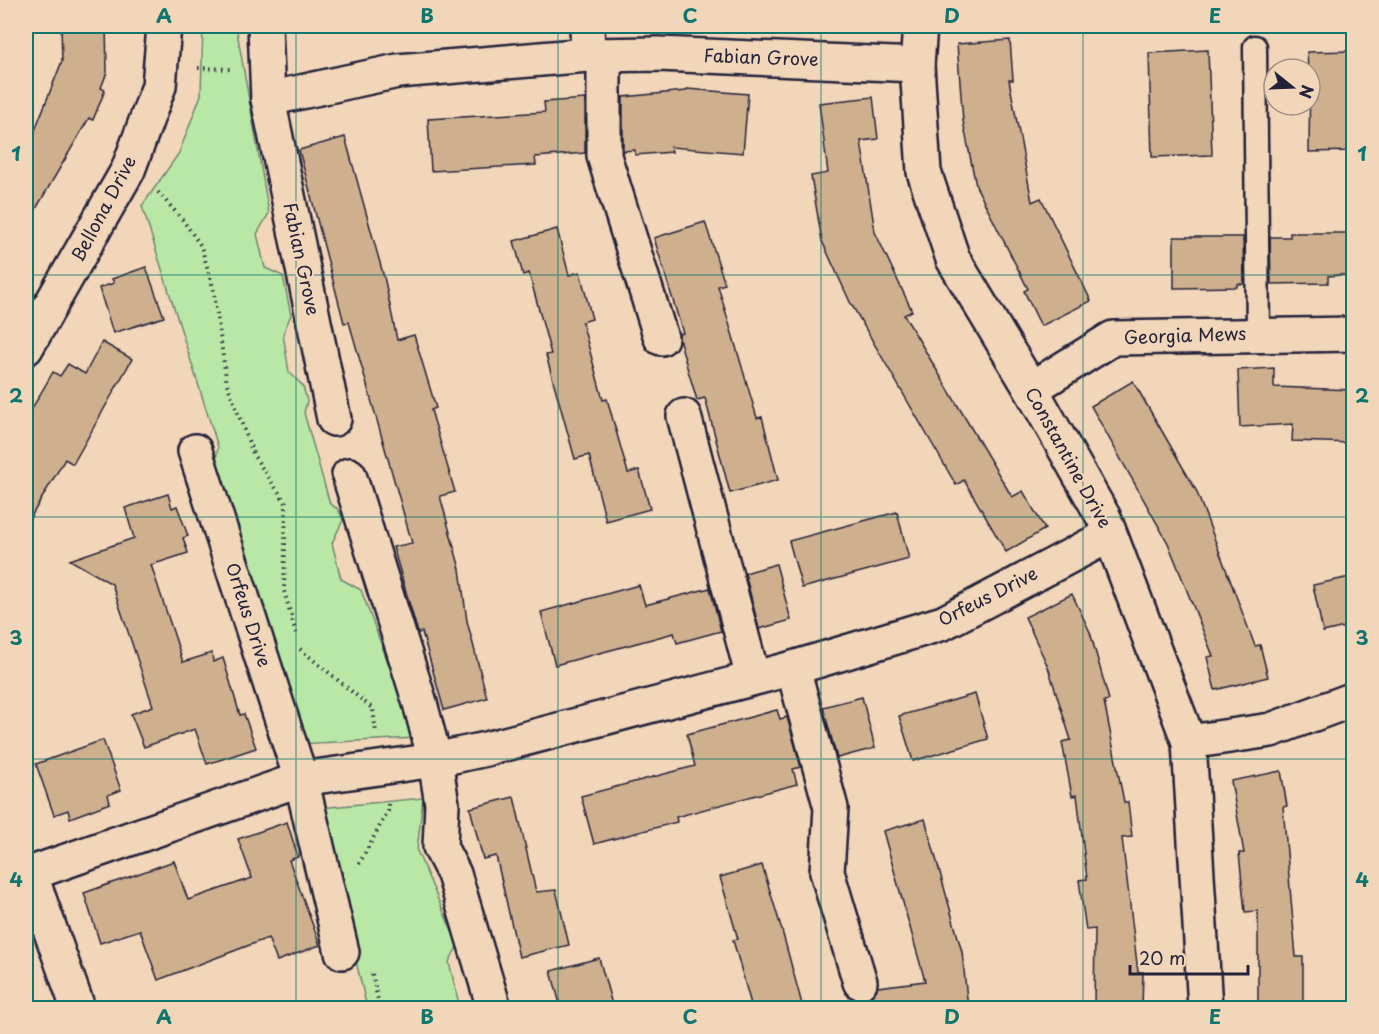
<svg xmlns="http://www.w3.org/2000/svg" width="1379" height="1034" font-family="'Playpen Sans',sans-serif">
<style>
.green{fill:#b9e8a6;stroke:#6e8570;stroke-width:1.5}
.building{fill:#ceb08e;stroke:#22223b;stroke-width:1.5}
.lines{fill:none;stroke-linecap:round;stroke-linejoin:round}
.lane-casing{stroke:#22223b;stroke-width:27}
.street-casing{stroke:#22223b;stroke-width:38}
.path{stroke:#22223b;stroke-width:4;stroke-dasharray:1.5 4.5;stroke-linecap:butt}
.lane{stroke:#f2d6b9;stroke-width:22}
.street{stroke:#f2d6b9;stroke-width:33}
.grid{fill:none;stroke:#0f766e;stroke-width:1.5;stroke-opacity:0.55}
.labels{text-anchor:middle;stroke-width:4.5;stroke-linejoin:round;paint-order:stroke}
.street-label{font-size:18px;fill:#22223b;stroke:#f2d6b9}
.neatline{fill:none;stroke:#0f766e;stroke-width:2}
.grid-label{font-size:20px;text-anchor:middle;font-weight:bold;fill:#0f766e}
</style>
<rect width="100%" height="100%" fill="#f2d6b9"/>
<filter id="ink" filterUnits="userSpaceOnUse"><feTurbulence type="fractalNoise" baseFrequency=".0167" numOctaves="2"/><feDisplacementMap in="SourceGraphic" scale="12" xChannelSelector="R" yChannelSelector="G"/><feConvolveMatrix kernelMatrix="1 2 1 2 8 2 1 2 1" color-interpolation-filters="sRGB"/></filter>
<g filter="url(#ink)">
<!-- green -->
<g class="green">
<path d="M 203,26 L 236,26 L 269,213 L 257,234 L 265,268 L 283,276 L 291,315 L 283,334 L 289,372 L 303,386 L 307,401 L 304,413 L 330,504 L 338,509 L 343,520 L 332,543 L 341,579 L 361,590 L 416,738 L 297,744 L 288,685 L 214,473 L 218,447 L 142,206 L 179,153 L 201,95 Z"/>
<path d="M 423,798 L 417,851 L 458,945 L 449,962 L 460,1008 L 367,1008 L 320,808 Z"/>
</g>
<!-- building -->
<g class="building">
<path d="M 61,26 L 106,26 L 107,72 L 101,88 L 105,90 L 93,120 L 89,118 L 26,226 L 26,153 L 62,61 Z"/>
<path d="M 1010,40 L 1013,80 L 1009,80 L 1032,202 L 1041,198 L 1091,301 L 1041,326 L 1024,291 L 1028,289 L 976,186 L 963,121 L 957,44 Z"/>
<path d="M 1208,50 L 1212,155 L 1152,157 L 1149,53 Z"/>
<path d="M 1353,51 L 1353,151 L 1309,152 L 1310,69 L 1308,69 L 1307,52 Z"/>
<path d="M 687,89 L 748,94 L 743,153 L 671,147 L 672,152 L 635,155 L 635,150 L 623,151 L 623,97 L 686,91 Z"/>
<path d="M 873,97 L 878,139 L 861,141 L 875,232 L 912,311 L 904,315 L 1012,497 L 1023,491 L 1045,529 L 1006,552 L 964,480 L 956,485 L 941,459 L 850,302 L 822,241 L 811,176 L 828,173 L 819,103 Z"/>
<path d="M 585,99 L 585,153 L 535,157 L 536,165 L 431,171 L 428,119 L 545,112 L 544,102 Z"/>
<path d="M 345,137 L 385,281 L 397,340 L 414,335 L 436,408 L 431,410 L 455,492 L 440,496 L 460,569 L 467,621 L 487,698 L 444,710 L 422,632 L 418,633 L 393,547 L 412,543 L 349,322 L 344,323 L 299,150 Z"/>
<path d="M 705,222 L 725,284 L 718,286 L 757,418 L 762,417 L 778,480 L 730,493 L 705,398 L 697,400 L 687,367 L 679,338 L 679,334 L 683,333 L 654,238 Z"/>
<path d="M 557,229 L 569,275 L 580,272 L 592,319 L 582,322 L 603,400 L 607,399 L 628,473 L 639,470 L 650,509 L 606,521 L 589,455 L 575,459 L 546,355 L 551,354 L 529,273 L 523,275 L 514,241 Z"/>
<path d="M 1290,233 L 1353,233 L 1353,274 L 1328,276 L 1328,283 L 1271,284 L 1270,237 L 1290,237 Z"/>
<path d="M 1174,237 L 1243,237 L 1244,284 L 1237,284 L 1237,287 L 1174,288 Z"/>
<path d="M 146,267 L 164,317 L 113,333 L 99,288 L 114,283 L 112,279 Z"/>
<path d="M 102,342 L 132,359 L 73,464 L 65,459 L 26,525 L 26,419 L 53,372 L 60,376 L 68,364 L 85,374 Z"/>
<path d="M 1274,368 L 1274,387 L 1353,390 L 1353,443 L 1292,441 L 1293,424 L 1240,427 L 1238,370 Z"/>
<path d="M 1133,381 L 1196,490 L 1255,646 L 1260,645 L 1268,677 L 1215,690 L 1207,657 L 1213,656 L 1168,543 L 1091,406 Z"/>
<path d="M 168,494 L 172,508 L 177,506 L 183,522 L 188,536 L 183,538 L 188,553 L 151,565 L 183,662 L 212,653 L 213,662 L 223,658 L 240,715 L 244,714 L 256,748 L 207,764 L 195,729 L 144,747 L 131,714 L 153,706 L 112,584 L 70,560 L 134,538 L 125,508 Z"/>
<path d="M 897,512 L 909,559 L 802,588 L 789,541 Z"/>
<path d="M 776,564 L 791,620 L 759,629 L 745,573 Z"/>
<path d="M 1350,577 L 1353,595 L 1353,625 L 1323,632 L 1313,585 Z"/>
<path d="M 639,585 L 645,605 L 710,588 L 721,631 L 677,643 L 674,633 L 555,665 L 541,612 Z"/>
<path d="M 1072,594 L 1090,632 L 1109,700 L 1104,701 L 1124,802 L 1128,802 L 1132,837 L 1122,838 L 1138,972 L 1143,972 L 1142,1008 L 1094,1008 L 1095,929 L 1086,930 L 1079,880 L 1087,879 L 1077,795 L 1072,796 L 1062,742 L 1071,740 L 1048,667 L 1025,617 Z"/>
<path d="M 975,694 L 988,739 L 913,761 L 899,716 Z"/>
<path d="M 862,697 L 875,748 L 837,758 L 823,707 Z"/>
<path d="M 777,710 L 780,719 L 787,717 L 801,767 L 793,769 L 797,784 L 676,817 L 677,822 L 594,844 L 581,796 L 695,766 L 687,734 Z"/>
<path d="M 103,740 L 121,790 L 108,795 L 110,803 L 70,818 L 68,810 L 54,815 L 36,764 Z"/>
<path d="M 1281,771 L 1287,806 L 1283,807 L 1296,957 L 1303,957 L 1303,1005 L 1258,1005 L 1258,911 L 1245,912 L 1239,853 L 1244,853 L 1231,781 Z"/>
<path d="M 514,797 L 536,892 L 556,890 L 569,945 L 519,957 L 496,856 L 483,859 L 470,808 Z"/>
<path d="M 925,819 L 962,952 L 968,1008 L 870,1008 L 869,998 L 878,987 L 925,981 L 883,831 Z"/>
<path d="M 287,822 L 298,857 L 289,860 L 320,945 L 277,961 L 268,938 L 158,980 L 140,930 L 100,943 L 84,893 L 174,861 L 188,900 L 252,878 L 238,839 Z"/>
<path d="M 762,865 L 781,927 L 803,1008 L 752,1008 L 733,940 L 738,939 L 720,877 Z"/>
<path d="M 599,958 L 613,1008 L 561,1008 L 551,971 Z"/>
</g>
<g class="lines">
<!-- lane casing -->
<g class="lane-casing">
<path id="lane" d="M 1255,47 L 1258,333"/>
</g>
<!-- street casing -->
<g class="street-casing">
<g id="street">
<path d="M 265,26 L 268,99 L 334,419"/>
<path d="M 587,26 L 588,55"/>
<path d="M 920,26 L 917,65 L 924,172 L 953,259 L 1031,389 L 1104,518 L 1189,742 L 1205,1008"/>
<path d="M 604,55 L 604,156 L 661,338"/>
<path d="M 268,99 L 398,71 L 588,55 L 658,54 L 917,65"/>
<path d="M 26,348 L 128,170 L 159,86 L 164,26"/>
<path d="M 1031,389 L 1113,338 L 1354,334"/>
<path d="M 684,416 L 753,678"/>
<path d="M 195,451 L 301,779 L 342,952"/>
<path d="M 349,475 L 420,703 L 435,760 L 442,804 L 440,847 L 454,874 L 494,1008"/>
<path d="M 793,668 L 831,808 L 827,872 L 860,982"/>
<path d="M 1189,742 L 1271,730 L 1354,699"/>
<path d="M 30,873 L 78,1008"/>
<path d="M 26,875 L 301,779 L 435,760 L 486,749 L 793,668 L 943,623 L 1110,535"/>
</g>
</g>
<!-- path -->
<g class="path">
<path d="M 198,68 L 230,69"/>
<path d="M 158,192 L 182,219 L 201,246 L 213,287 L 227,384 L 254,456 L 286,503 L 284,591 L 297,636"/>
<path d="M 300,649 L 373,709 L 376,733"/>
<path d="M 359,864 L 388,811 L 388,804"/>
<path d="M 372,974 L 380,1008"/>
</g>
<!-- lane -->
<use href="#lane" class="lane"/>
<!-- street -->
<use href="#street" class="street"/>
</g>
</g>
<!-- grid -->
<path class="grid" d="M 296,26 L 296,1008M 558,26 L 558,1008M 821,26 L 821,1008M 1083,26 L 1083,1008M 26,275 L 1354,275M 26,517 L 1354,517M 26,759 L 1354,759"/>
<g class="labels">
<!-- street labels -->
<g class="street-label">
<text transform="translate(761 58) rotate(2)" y="6">Fabian Grove</text>
<text transform="translate(104 209) rotate(-62)" y="6">Bellona Drive</text>
<text transform="translate(301 259) rotate(78)" y="6">Fabian Grove</text>
<text transform="translate(1185 336) rotate(-2)" y="6">Georgia Mews</text>
<text transform="translate(1068 458) rotate(61)" y="6">Constantine Drive</text>
<text transform="translate(988 597) rotate(-27)" y="6">Orfeus Drive</text>
<text transform="translate(248 615) rotate(72)" y="6">Orfeus Drive</text>
</g>
</g>
<!-- margin -->
<rect width="1379" height="1034" fill="none" stroke="#f2d6b9" stroke-width="66"/>
<!-- north arrow -->
<g transform="translate(1292 87) rotate(108)"><circle r="28" fill="#f2d6b9" stroke="#9f8e87" stroke-width="1.5"/>
<path d="M0-4.5L10 22L0 15L-10 22Z" fill="#22223b"/>
<text y="-9" font-size="16" font-weight="bold" text-anchor="middle" fill="#22223b">N</text>
</g>
<!-- scale -->
<path d="M1130 965v9h118v-9" fill="none" stroke="#22223b" stroke-width="3"/>
<text x="1139" y="965" font-size="18" fill="#22223b" stroke="#f2d6b9" stroke-width="4.5" paint-order="stroke">20 m</text>
<rect x="33" y="33" width="1313" height="968" class="neatline"/>
<g class="grid-label">
<text x="164" y="23">A</text>
<text x="427" y="23">B</text>
<text x="690" y="23">C</text>
<text x="952" y="23">D</text>
<text x="1215" y="23">E</text>
<text x="16" y="161">1</text>
<text x="1362" y="161">1</text>
<text x="16" y="403">2</text>
<text x="1362" y="403">2</text>
<text x="16" y="645">3</text>
<text x="1362" y="645">3</text>
<text x="16" y="887">4</text>
<text x="1362" y="887">4</text>
<text x="164" y="1024">A</text>
<text x="427" y="1024">B</text>
<text x="690" y="1024">C</text>
<text x="952" y="1024">D</text>
<text x="1215" y="1024">E</text>
</g>
</svg>
